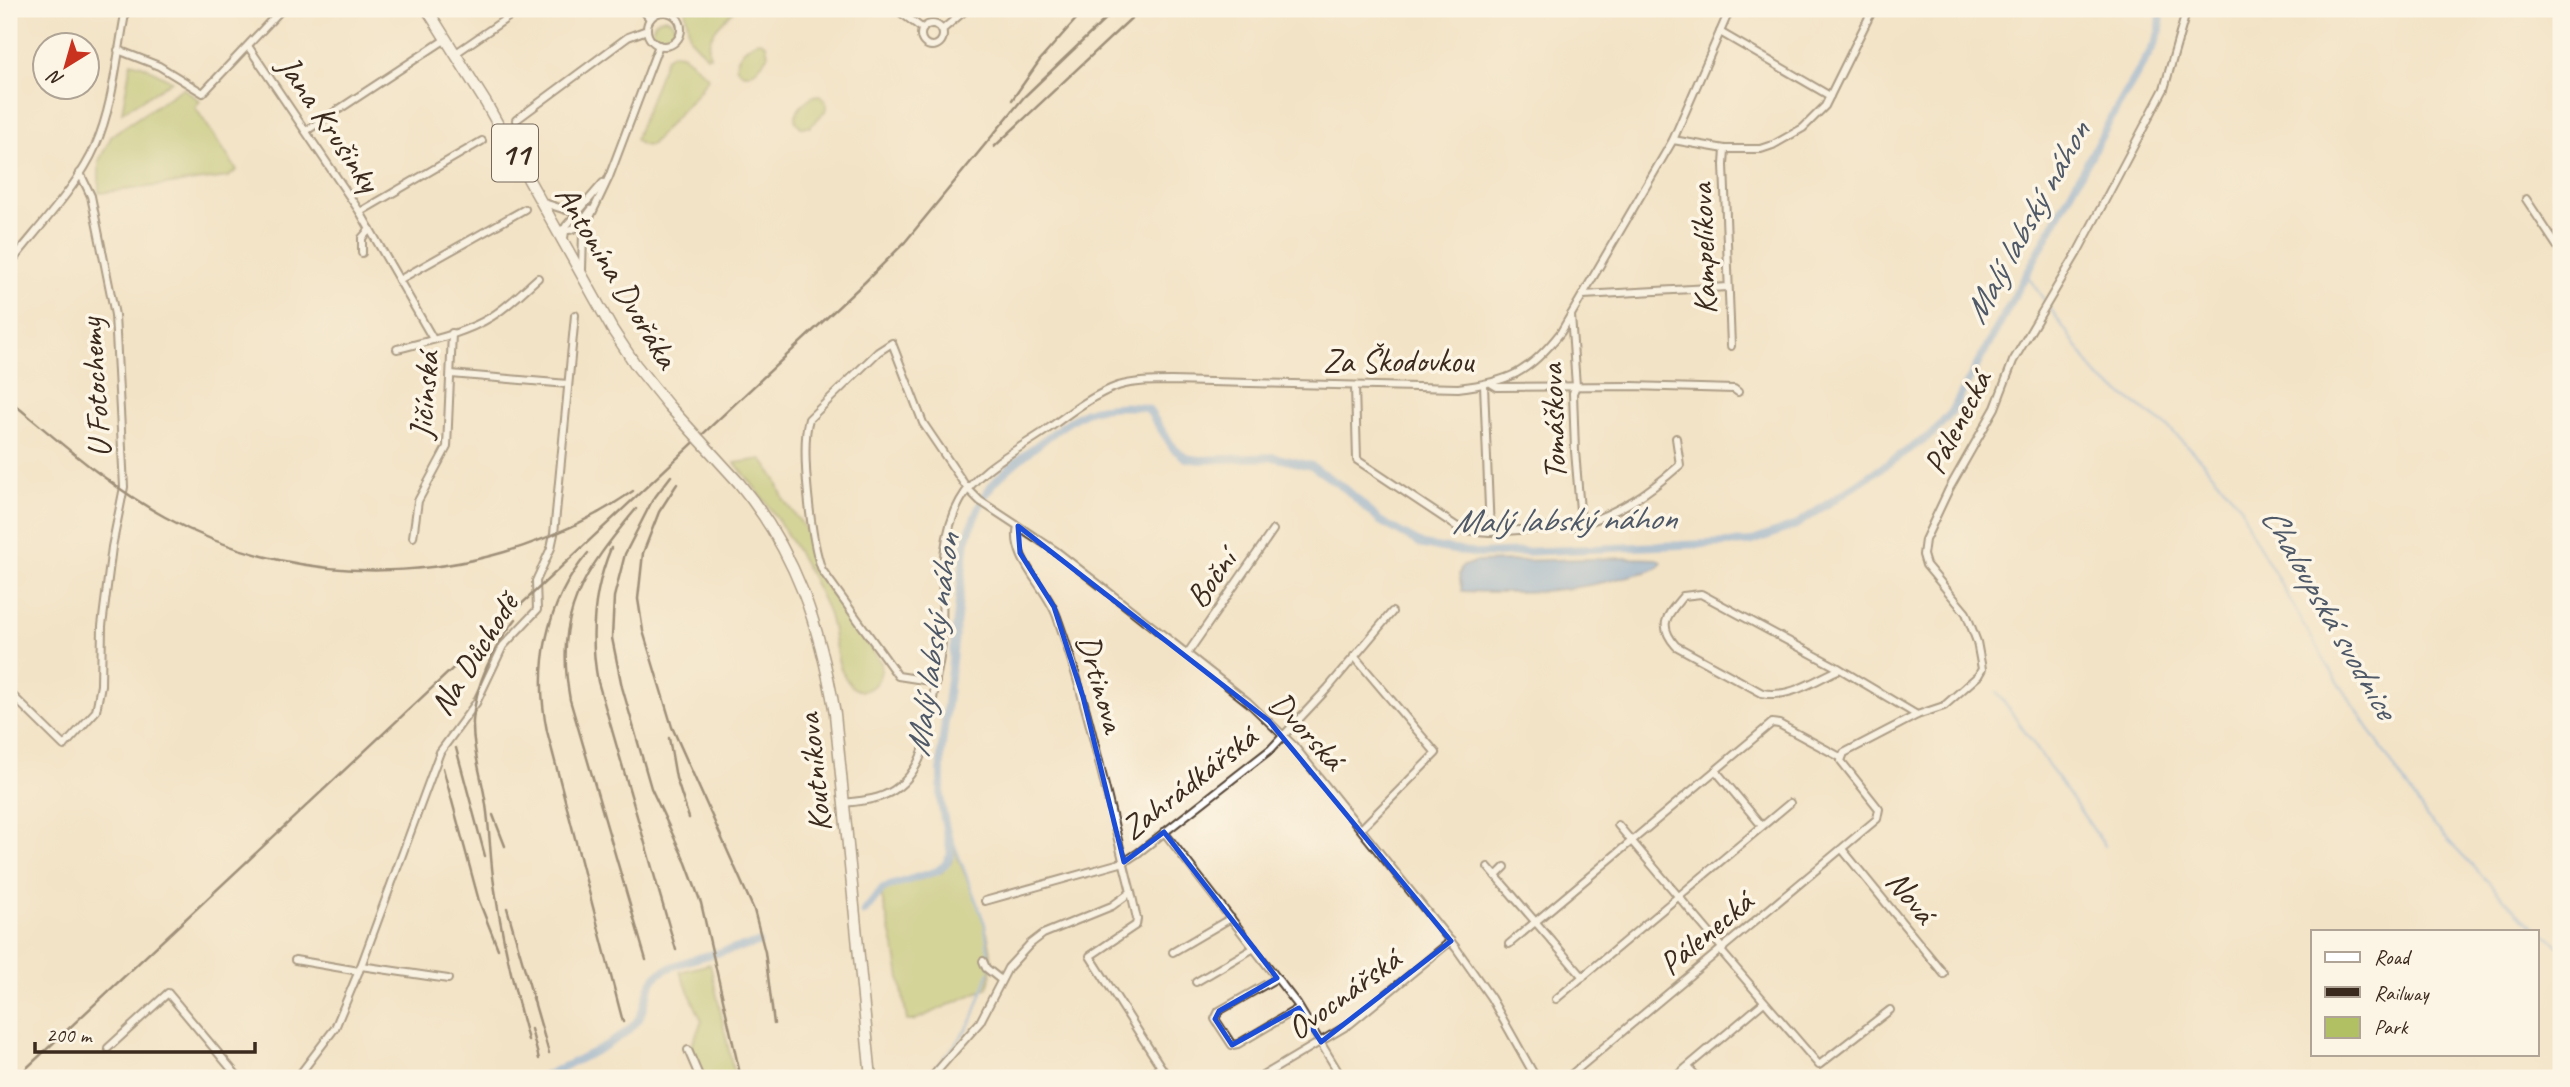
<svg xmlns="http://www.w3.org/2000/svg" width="2570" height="1087" font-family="Caveat,sans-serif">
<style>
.green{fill:#b0c062;stroke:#767540;stroke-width:2}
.water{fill:#6e9fd8;stroke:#54647b;stroke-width:2}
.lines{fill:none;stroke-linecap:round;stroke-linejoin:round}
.stream{stroke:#6e9fd8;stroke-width:2.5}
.canal{stroke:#6e9fd8;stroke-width:8}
.street-casing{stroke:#574637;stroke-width:10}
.primary-casing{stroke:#574637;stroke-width:13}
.street{stroke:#fff;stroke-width:6}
.primary{stroke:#fff;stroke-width:10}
.rail{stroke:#3b2a1e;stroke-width:2.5}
.primary-bridge-casing{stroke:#574637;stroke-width:13;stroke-linecap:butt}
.primary-bridge{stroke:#fff;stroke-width:10}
.marked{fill:none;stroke:#1d4ed8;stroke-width:5;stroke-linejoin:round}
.labels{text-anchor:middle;stroke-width:7;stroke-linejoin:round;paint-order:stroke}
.shield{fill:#fcf5e5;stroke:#75675a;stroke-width:2}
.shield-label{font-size:32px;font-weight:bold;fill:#3b2a1e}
.street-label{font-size:33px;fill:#3b2a1e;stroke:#fcf5e5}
.water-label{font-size:35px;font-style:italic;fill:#4f5968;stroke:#fcf5e5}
</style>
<rect width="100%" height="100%" fill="#fcf5e5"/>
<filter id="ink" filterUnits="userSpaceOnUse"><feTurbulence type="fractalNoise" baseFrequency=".0143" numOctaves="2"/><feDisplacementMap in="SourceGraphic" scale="14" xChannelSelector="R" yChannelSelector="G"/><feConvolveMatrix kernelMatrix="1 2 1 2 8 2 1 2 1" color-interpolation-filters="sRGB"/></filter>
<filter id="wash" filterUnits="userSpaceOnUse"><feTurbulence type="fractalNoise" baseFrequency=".00686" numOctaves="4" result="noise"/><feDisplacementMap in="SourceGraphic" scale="28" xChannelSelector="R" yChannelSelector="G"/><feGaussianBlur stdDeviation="1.57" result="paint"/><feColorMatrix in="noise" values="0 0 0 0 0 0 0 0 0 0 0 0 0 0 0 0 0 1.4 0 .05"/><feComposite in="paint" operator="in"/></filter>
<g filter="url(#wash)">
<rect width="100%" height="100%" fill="#f3e3c6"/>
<!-- green -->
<g class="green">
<path d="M 685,9 L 735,9 C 723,22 703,36 710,56 L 707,56 L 690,38 Z"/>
<circle cx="664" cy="29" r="11"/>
<path d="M 760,41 L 766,44 L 768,55 C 760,66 747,85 736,66 C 737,55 749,42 760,41 Z"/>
<path d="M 672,53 L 682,54 L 707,76 L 708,79 L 700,88 L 701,89 L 650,146 L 642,145 L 635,140 L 666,58 Z"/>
<path d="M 131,62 L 142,65 L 172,81 L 122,112 Z"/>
<path d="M 183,88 L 200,101 L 195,107 L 237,170 L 228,177 L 99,193 L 99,161 L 112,135 Z"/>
<path d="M 819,95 L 825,99 L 827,109 L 810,127 L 801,127 L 795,120 C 796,109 808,96 819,95 Z"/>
<path d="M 762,459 L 776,480 L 784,500 L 808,532 L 815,571 L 881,663 C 884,682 863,702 849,683 C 832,662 837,631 826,607 C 802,554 772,507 735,463 Z"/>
<path d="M 953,846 C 967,883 1005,949 987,988 L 913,1021 L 907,1021 L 896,954 L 881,894 L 888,889 L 941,873 L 952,861 Z"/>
<path d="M 710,964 L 735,1078 L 704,1078 L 691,1047 L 702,1021 L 680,972 Z"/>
</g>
<!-- water -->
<path class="water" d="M 1628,558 L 1657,559 L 1662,563 C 1654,572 1644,572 1633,575 C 1571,592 1527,594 1462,591 L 1459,575 L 1461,567 L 1475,562 Z"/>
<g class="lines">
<!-- stream -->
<g class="stream">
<path d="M 2550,9 L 2561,22"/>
<path d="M 2027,275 L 2044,300"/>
<path d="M 2050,308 L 2098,377 L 2168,427 L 2200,459 L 2241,506 L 2250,530 L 2326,663 L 2428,819 L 2519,914 L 2561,947"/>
<path d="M 1997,692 L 2105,846"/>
<path d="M 944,817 L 985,924 L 990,967"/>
<path d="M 926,1078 L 959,1040 L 972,1020 L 989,972"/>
</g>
<!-- canal -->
<g class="canal">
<path d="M 864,912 L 883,888 L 937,871 L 945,865 L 951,854 L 941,803 L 941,755 L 966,541 C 973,522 980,499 994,483 C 1007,468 1071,416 1089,411 C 1103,406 1134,405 1148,409 L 1174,449 L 1186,458 L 1200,460 L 1273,457 L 1312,466 L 1347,490 L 1380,521 L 1423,545 L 1479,554 L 1750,542 L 1796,525 L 1932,434 L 1951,413 L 2113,115 L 2154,45 L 2160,30 L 2161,9"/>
<path d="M 540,1078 C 566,1065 621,1043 637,1021 C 648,1007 645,984 660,973 C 682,959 732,950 758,943"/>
</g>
</g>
</g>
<g filter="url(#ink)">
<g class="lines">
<!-- street casing -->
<g class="street-casing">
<g id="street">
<path d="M 642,9 L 650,19"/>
<path d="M 896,9 L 923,29"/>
<circle cx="664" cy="29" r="17"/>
<circle cx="932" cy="35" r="11"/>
<path d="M 942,30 L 967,9"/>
<path d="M 1720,32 L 1830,96"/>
<path d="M 248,46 L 360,212 L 433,339"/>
<path d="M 118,50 L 159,66 L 203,93 L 282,9"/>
<path d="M 456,53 L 520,9"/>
<path d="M 516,120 L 628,37 L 647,30"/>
<path d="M 306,131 L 446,39"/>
<path d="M 1673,140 L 1725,149 L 1761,149 L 1773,145 L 1803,128 L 1825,106 L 1873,9"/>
<path d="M 1725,149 L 1724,165 L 1731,346"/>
<path d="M 2526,199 L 2561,252"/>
<path d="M 544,203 L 566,210 L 582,204"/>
<path d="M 360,212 L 482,141"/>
<path d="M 563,229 C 576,234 584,219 591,210"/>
<path d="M 564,238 L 566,226 L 603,183"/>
<path d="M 362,253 L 362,238 L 370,229"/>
<path d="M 9,265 C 35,231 79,185 95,147 C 114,104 117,54 126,9"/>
<path d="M 582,270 L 583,232 L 609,177 L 659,45"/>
<path d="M 399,280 L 525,209"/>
<path d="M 1583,295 L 1728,287"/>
<path d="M 397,349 C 428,341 464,334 491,317 C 509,306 523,291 538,278"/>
<path d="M 451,374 L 568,384"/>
<path d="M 1492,384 L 1497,387 L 1632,386 L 1734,389 L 1738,392"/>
<path d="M 1484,385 L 1490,532"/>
<path d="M 1355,386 L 1357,460 L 1462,530 L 1490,532 L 1579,526 L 1581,522 L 1575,451 L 1573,393 L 1576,386 L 1571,315"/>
<path d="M 1580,525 C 1622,511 1647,494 1680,465 L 1676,438"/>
<path d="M 413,537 L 418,501 L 447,447 L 452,333"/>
<path d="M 1187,654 L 1273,530"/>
<path d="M 1354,656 L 1436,753 L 1362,828"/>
<path d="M 1840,669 C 1815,680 1790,699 1762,693 L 1676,646 C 1657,624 1667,616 1683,596 L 1701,594 L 1840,669 L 1917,715"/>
<path d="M 936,682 L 898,676 L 822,570 C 811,542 800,447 809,419 L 878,352 L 892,343 L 923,423 L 967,488 L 980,501 L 1056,551 L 1106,590 L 1248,702 L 1293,745 L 1456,948 L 1491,998 L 1536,1078"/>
<path d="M 9,692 L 64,746 L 96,711 L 101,685 L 102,626 L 112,547 L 124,487 L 115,315 L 91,196 L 80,173"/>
<path d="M 1716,771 L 1762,826"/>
<path d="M 843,803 C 861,801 879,800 894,790 C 928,768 930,721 935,684 C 938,669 942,653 942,637 C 944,592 937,543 960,501 C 977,469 1016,451 1045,431 C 1067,415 1092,395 1118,386 C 1134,381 1153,381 1171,381 L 1458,388 C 1509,382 1529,373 1561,332 L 1673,140 L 1730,9"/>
<path d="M 1618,825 L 1723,949"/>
<path d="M 1164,832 L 1297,1004 L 1342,1078"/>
<path d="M 1842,849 L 1944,974"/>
<path d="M 1488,867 L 1583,977"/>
<path d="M 1496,876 L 1505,867"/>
<path d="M 1131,892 L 1137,919 L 1136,925 L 1090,956 L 1168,1078"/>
<path d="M 985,901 L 1124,862 L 1138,853 L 1271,749 L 1328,688 L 1392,612"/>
<path d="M 1509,944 L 1772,723 L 1779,724 L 1840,757"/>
<path d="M 1721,951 L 1819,1065 L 1890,1010"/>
<path d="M 1173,952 L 1231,918"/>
<path d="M 295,960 L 359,971"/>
<path d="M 983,961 L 986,968 L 1001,980"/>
<path d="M 361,966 L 448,979"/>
<path d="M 1277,978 L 1219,1011 L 1215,1019 L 1232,1045 L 1238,1044 L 1299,1008"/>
<path d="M 1196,982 L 1254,948"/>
<path d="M 1556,999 L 1790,803"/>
<path d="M 108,1048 L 168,993 L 239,1078"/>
<path d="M 688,1050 L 700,1078"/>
<path d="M 1688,1067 L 1698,1078"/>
<path d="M 297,1078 L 335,1028 L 361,966 L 440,752 L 476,703 L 503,646 L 537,610 L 536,581 L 551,548 L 554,534 L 575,315"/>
<path d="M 931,1078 L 980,1022 L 1008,968 L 1030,944 L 1043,934 L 1112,906 L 1131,892 C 1107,800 1089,706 1057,617 C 1047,587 1010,559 1018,526"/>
<path d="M 1142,1078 L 1161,1067"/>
<path d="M 1259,1078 L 1350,1024 L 1451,941"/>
<path d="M 1567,1078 L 1877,819 L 1879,809 L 1841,761 L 1844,753 L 1917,715 L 1944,706 L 1978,676 L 1982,669 L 1977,642 L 1966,613 L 1926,565 L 1923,555 L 1925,540 L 1949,489 L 1995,408 L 2013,361 L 2077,253 L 2164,89 L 2187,9"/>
<path d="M 1674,1078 L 1764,1002"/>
</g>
</g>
<!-- primary casing -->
<g class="primary-casing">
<g id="primary">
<path d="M 427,9 L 486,103 L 612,329 L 635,364 L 668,405"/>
<path d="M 739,483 C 796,552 820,626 835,714 L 871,1078"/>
</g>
</g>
<!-- street -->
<use href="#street" class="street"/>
<!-- primary -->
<use href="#primary" class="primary"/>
<!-- rail -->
<g class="rail">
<path d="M 1012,100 L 1040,60 L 1085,9"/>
<path d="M 994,147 L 1141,9"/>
<path d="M 9,400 C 59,441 108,486 165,517 C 310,598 498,585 633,491"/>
<path d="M 671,476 L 652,501 L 625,554 L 614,597 L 612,638 L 622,687 L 651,788 L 686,863 L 701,903 L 741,1078"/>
<path d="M 677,484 L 659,512 L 643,553 L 638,599 L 643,631 L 672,727 L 754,910 L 765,952 L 774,1024"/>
<path d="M 636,509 C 583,573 554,613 570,700 L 646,960"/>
<path d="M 611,548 C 593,592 589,635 598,682 L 676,950"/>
<path d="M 588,553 C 545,604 534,668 547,731 L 623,1022"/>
<path d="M 516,619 C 493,647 475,685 473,721 C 472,749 482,777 486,805 C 490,831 490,858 494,884 C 502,938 514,989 528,1040"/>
<path d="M 669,738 L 676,778 L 689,818"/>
<path d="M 456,748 L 485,856"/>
<path d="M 443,768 L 479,901 L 498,949"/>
<path d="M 493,815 L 505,846"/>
<path d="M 507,908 L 549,1053"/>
<path d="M 531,1029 L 539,1059"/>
<path d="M 16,1078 L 865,282 L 905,242 L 1024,97 L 1116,9"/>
</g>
<!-- primary-bridge casing -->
<g class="primary-bridge-casing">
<path id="primary-bridge" d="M 668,405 L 739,483"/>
</g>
<!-- primary-bridge -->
<use href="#primary-bridge" class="primary-bridge"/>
</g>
</g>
<!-- marked area -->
<path d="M0 0H2570V1087H0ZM 1018,526 L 1269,721 L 1451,941 L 1321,1042 L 1299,1008 L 1232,1045 L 1215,1019 L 1219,1011 L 1277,978 L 1164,832 L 1124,862 L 1083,697 L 1054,607 L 1020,553 Z" fill="#f3e3c6" fill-opacity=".55" fill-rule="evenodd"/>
<path class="marked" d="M 1018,526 L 1269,721 L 1451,941 L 1321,1042 L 1299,1008 L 1232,1045 L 1215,1019 L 1219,1011 L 1277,978 L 1164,832 L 1124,862 L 1083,697 L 1054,607 L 1020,553 Z"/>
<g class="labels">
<!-- shield labels -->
<rect class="shield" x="492" y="124.5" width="46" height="57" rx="5"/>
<g class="shield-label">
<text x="515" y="164">11</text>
</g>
<!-- street labels -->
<g class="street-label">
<text transform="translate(330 123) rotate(56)" y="12">Jana Krušinky</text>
<text transform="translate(1702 249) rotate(-92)" y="12">Kampelíkova</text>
<text transform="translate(618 276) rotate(59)" y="12">Antonína Dvořáka</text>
<text x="1398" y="372">Za Škodovkou</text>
<text transform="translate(94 388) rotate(-94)" y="12">U Fotochemy</text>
<text transform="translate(423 395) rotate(-85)" y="12">Jičínská</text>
<text transform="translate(1552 422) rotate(-92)" y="12">Tomáškova</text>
<text transform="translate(1956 422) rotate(-63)" y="12">Pálenecká</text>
<text transform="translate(1210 578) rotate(-55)" y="12">Boční</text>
<text transform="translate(473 654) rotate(-58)" y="12">Na Důchodě</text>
<text transform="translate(1102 683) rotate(74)" y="12">Drtinova</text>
<text transform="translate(1308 730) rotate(47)" y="12">Dvorská</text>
<text transform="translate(813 773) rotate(-96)" y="12">Koutníkova</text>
<text transform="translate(1188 782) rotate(-38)" y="12">Zahrádkářská</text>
<text transform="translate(1912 896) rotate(51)" y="12">Nová</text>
<text transform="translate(1705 932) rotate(-40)" y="12">Pálenecká</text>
<text transform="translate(1343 993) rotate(-36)" y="12">Ovocnářská</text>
</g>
<!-- water labels -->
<g class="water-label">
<text transform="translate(2026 222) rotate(-61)" y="12">Malý labský náhon</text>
<text transform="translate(1564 519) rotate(-1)" y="12">Malý labský náhon</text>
<text transform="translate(2330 612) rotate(60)" y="12">Chaloupská svodnice</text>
<text transform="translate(932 645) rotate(-82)" y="12">Malý labský náhon</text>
</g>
</g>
<!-- margin -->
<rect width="2570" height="1087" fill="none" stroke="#fcf5e5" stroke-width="35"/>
<!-- legend -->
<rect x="2311" y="930" width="228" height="126" fill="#fcf5e5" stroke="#afa495" stroke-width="2"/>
<rect x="2325" y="952" width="35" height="10" fill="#ffffff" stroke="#afa495" stroke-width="2"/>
<text x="2374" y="964" font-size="21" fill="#3b2a1e">Road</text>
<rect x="2325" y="987" width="35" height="10" fill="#3b2a1e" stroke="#afa495" stroke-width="2"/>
<text x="2374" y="1000" font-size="21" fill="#3b2a1e">Railway</text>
<rect x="2325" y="1017" width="35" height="21" fill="#b0c062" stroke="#afa495" stroke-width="2"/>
<text x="2374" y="1034" font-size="21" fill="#3b2a1e">Park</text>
<!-- north arrow -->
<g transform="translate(66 66) rotate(217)"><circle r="33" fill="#fcf5e5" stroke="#afa495" stroke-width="2"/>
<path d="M0-5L12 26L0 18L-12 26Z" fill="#c8321e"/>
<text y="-10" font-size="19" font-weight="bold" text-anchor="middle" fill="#3b2a1e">N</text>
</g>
<!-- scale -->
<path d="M35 1042v10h220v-10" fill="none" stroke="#3b2a1e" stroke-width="3.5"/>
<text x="46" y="1042" font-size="21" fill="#3b2a1e" stroke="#fcf5e5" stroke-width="5" paint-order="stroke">200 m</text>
</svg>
